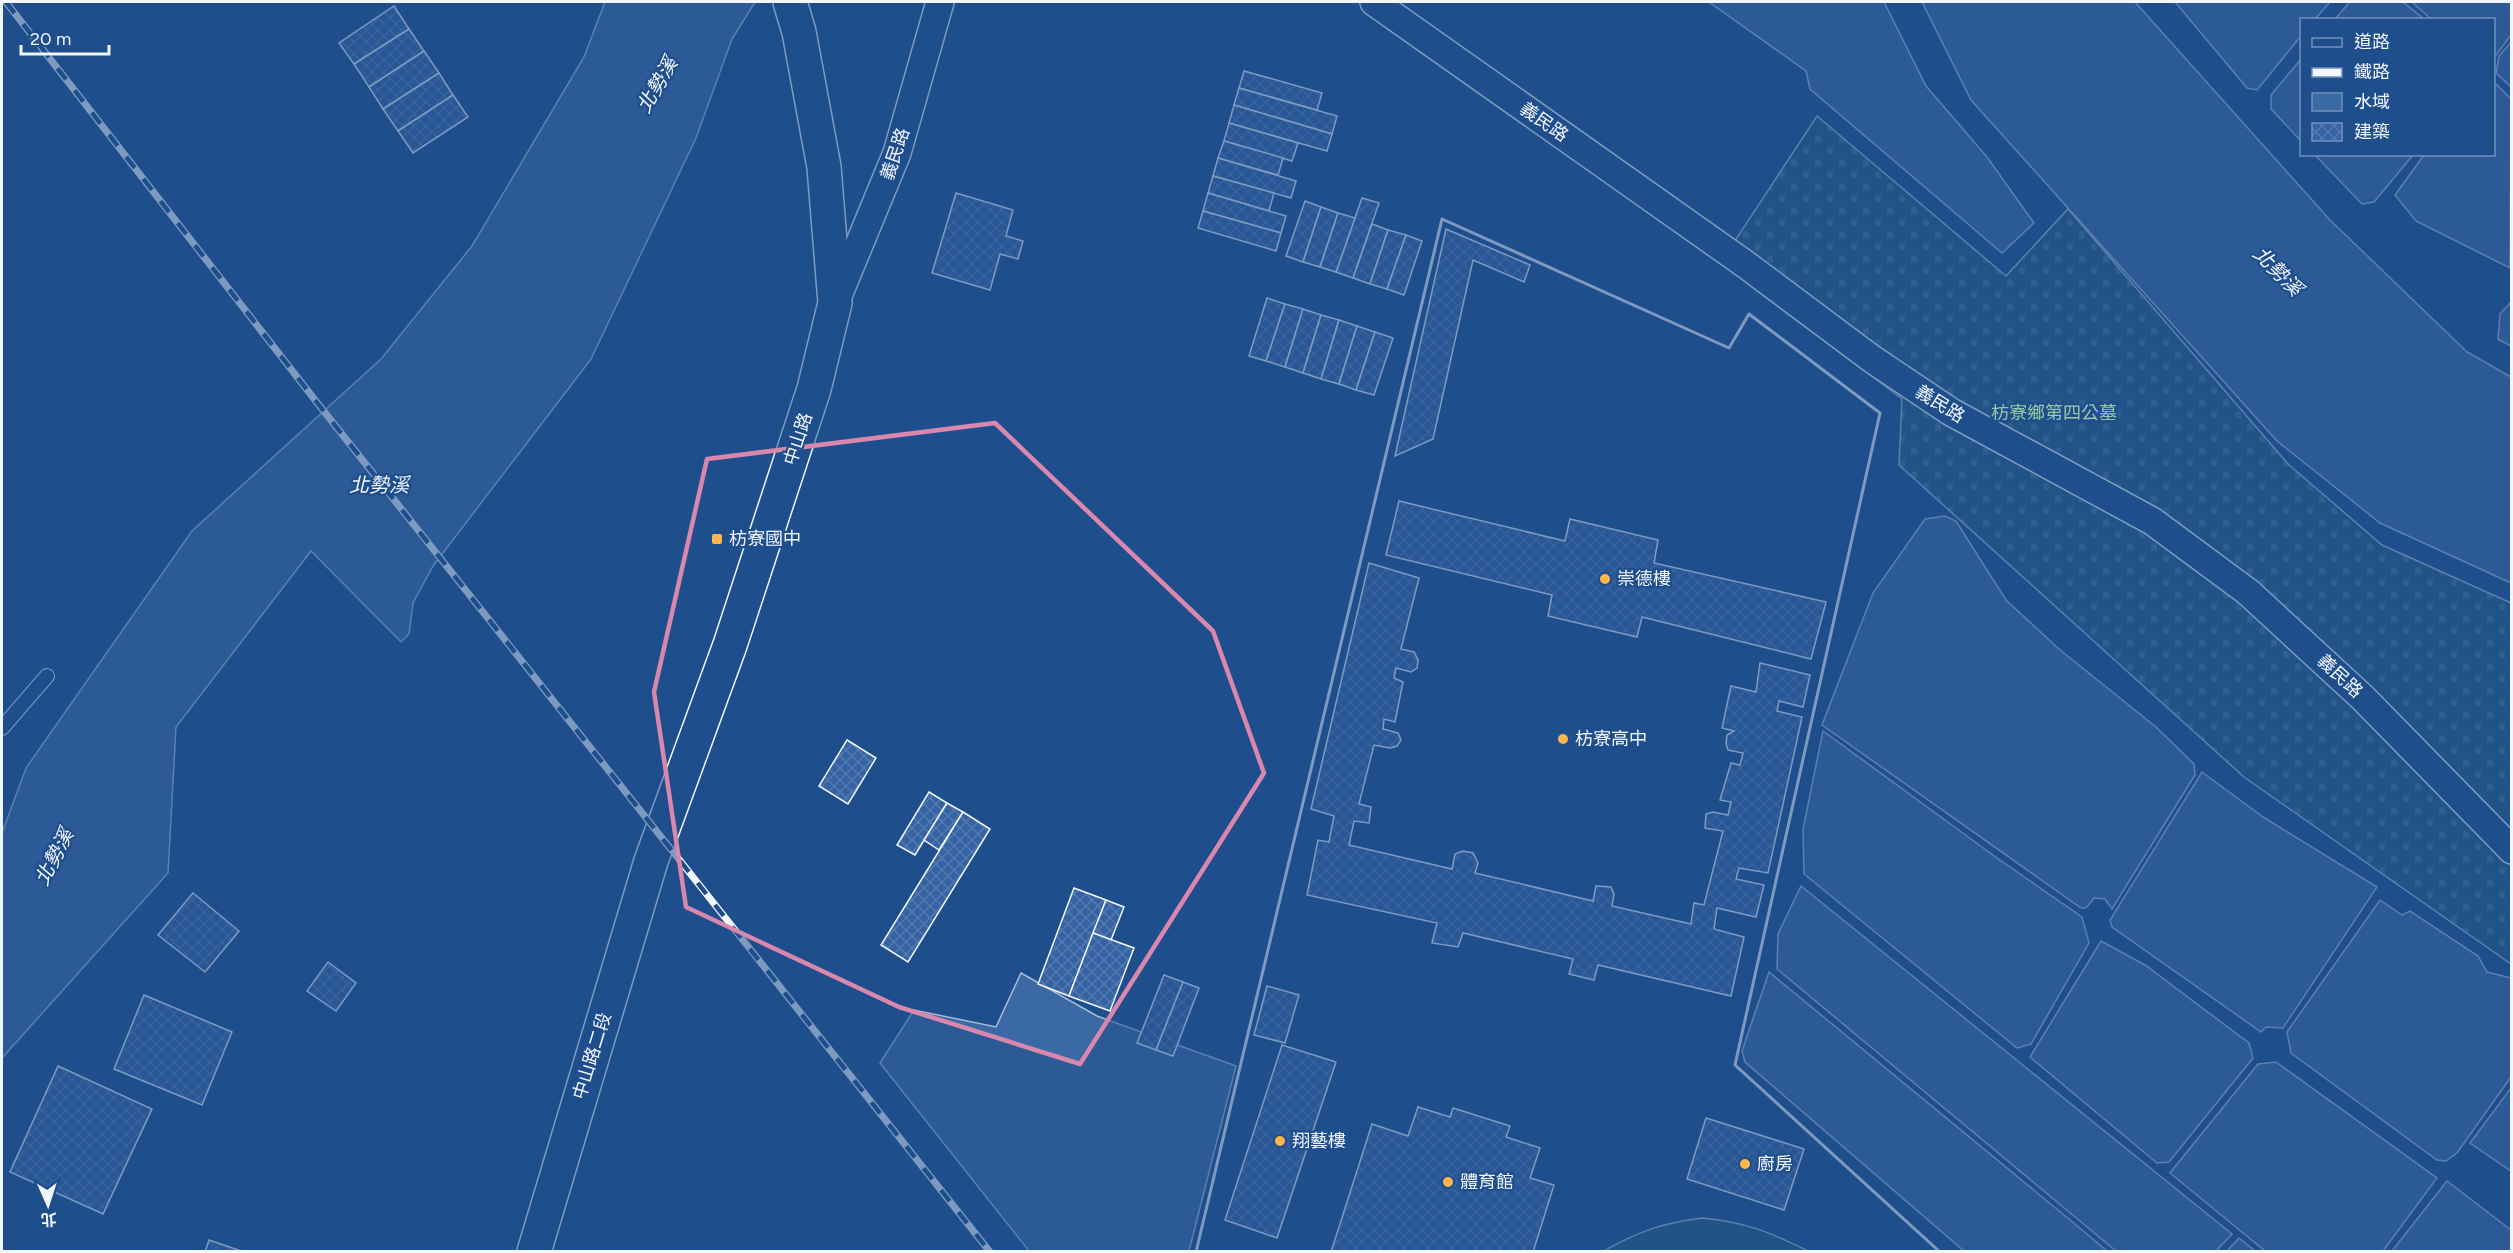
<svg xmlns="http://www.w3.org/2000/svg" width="2513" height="1253" font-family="Figtree,'Noto Sans TC',sans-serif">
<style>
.cemetery{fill:url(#cemetery-stones);stroke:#a8bbd7;stroke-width:1.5}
.pitch{fill:#245a82;stroke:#a8bbd7;stroke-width:1.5}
.water{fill:#3b69a3;stroke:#a8bbd7;stroke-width:1.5}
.building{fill:url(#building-cross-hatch);stroke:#f2f6ff;stroke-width:1.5}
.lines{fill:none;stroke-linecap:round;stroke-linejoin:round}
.lane-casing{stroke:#f2f6ff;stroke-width:16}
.street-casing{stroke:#f2f6ff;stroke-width:30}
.secondary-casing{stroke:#f2f6ff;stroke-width:36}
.lane{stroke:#1f4e8c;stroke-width:14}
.street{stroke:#1f4e8c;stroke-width:27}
.secondary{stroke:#1f4e8c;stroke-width:33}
.rail-casing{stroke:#f2f6ff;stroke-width:7}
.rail{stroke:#1f4e8c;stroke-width:4.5;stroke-dasharray:14;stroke-linecap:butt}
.wall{stroke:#f2f6ff;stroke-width:3}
.marked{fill:none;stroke:#da87ad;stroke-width:4.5;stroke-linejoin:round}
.poi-dot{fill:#ffb74d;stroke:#1f4e8c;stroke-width:2}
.labels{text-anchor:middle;stroke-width:4.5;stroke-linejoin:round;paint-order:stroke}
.street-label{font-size:18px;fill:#f2f6ff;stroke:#1f4e8c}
.park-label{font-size:18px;fill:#97c8a6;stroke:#1f4e8c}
.poi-label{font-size:18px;fill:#f2f6ff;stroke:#1f4e8c;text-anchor:start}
.water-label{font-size:20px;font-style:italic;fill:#f2f6ff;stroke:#1f4e8c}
</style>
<defs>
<pattern id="cemetery-stones" width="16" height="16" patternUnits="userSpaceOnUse" patternTransform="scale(1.5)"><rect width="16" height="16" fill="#245a82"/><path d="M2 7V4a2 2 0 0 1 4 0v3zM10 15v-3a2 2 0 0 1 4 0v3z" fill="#447295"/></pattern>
<pattern id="building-cross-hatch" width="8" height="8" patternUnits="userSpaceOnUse" patternTransform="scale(1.5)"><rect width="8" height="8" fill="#3563a3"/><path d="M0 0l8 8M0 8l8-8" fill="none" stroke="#537ab1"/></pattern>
</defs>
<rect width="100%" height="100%" fill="#1f4e8c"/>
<!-- cemetery -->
<path class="cemetery" d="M 1817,116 L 2006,276 L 2068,209 L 2288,464 L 2382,545 L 2511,603 L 2511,964 L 2244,777 L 1899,465 L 1902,399 L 1721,262 Z"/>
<!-- pitch -->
<path class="pitch" d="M 1702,1218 C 1745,1222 1770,1232 1808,1251 L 1604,1251 C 1639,1231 1663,1223 1702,1218 Z"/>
<!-- water -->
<g class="water">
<path d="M 605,2 L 755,2 L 732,39 L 696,138 L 591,359 L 433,566 L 413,603 L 409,634 L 401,642 L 311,551 L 176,727 L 168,873 L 2,1058 L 2,833 L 26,768 L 192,531 L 381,359 L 472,246 L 584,57 Z"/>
<path d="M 1709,2 L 1884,2 L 1926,86 L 1987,157 L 2034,223 L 2002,253 L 1810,89 L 1806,71 Z"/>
<path d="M 1922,2 L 2135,2 L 2330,220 L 2467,352 L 2511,377 L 2511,583 L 2380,523 L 2277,441 L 1971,100 Z"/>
<path d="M 2175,2 L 2330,2 L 2315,19 L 2302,20 L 2301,36 L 2257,90 L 2247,88 Z"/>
<path d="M 2350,2 L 2403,2 L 2424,19 L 2335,19 Z"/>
<path d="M 2412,2 L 2511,2 L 2511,35 L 2494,58 L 2494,20 L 2431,19 Z"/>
<path d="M 2511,42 L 2511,87 L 2496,73 L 2499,56 Z"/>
<path d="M 2301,59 L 2301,141 L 2271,109 L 2271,95 Z"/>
<path d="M 2494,82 L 2511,99 L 2510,268 L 2416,221 L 2395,195 L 2424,155 L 2494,154 Z"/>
<path d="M 2315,155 L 2413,155 L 2374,202 L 2362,204 Z"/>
<path d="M 2511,302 L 2511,346 L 2498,339 L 2500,314 Z"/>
<path d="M 1945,516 L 1956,521 L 2006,600 L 2060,650 L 2156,727 L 2194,764 L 2195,775 L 2112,909 L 2105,899 L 2094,898 L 2086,908 L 2081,908 L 1822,725 L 1873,593 L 1925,519 Z"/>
<path d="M 1823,731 L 1997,858 L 2082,917 L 2089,943 L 2031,1044 L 2017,1048 L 1804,874 L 1803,829 Z"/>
<path d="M 2202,772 L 2263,817 L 2377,887 L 2283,1028 L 2266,1027 L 2261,1032 L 2112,927 L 2110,920 Z"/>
<path d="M 1801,886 L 2232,1234 L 2216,1251 L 2116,1251 L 1777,969 L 1778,934 Z"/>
<path d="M 2380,900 L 2402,915 L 2410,911 L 2478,956 L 2487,972 L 2511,978 L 2511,1077 L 2457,1153 L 2446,1161 L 2437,1160 L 2291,1053 L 2287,1032 Z"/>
<path d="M 2101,941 L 2145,965 L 2249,1043 L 2253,1058 L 2169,1162 L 2157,1163 L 2030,1057 Z"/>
<path d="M 1769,972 L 2081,1229 L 2107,1251 L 1964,1251 L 1745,1062 L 1742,1051 Z"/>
<path d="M 1021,973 L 1097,1016 L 1236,1066 L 1189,1251 L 1029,1251 L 880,1063 L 914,1010 L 996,1027 Z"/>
<path d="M 2276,1062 L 2437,1178 L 2383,1251 L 2265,1251 L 2170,1173 L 2258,1064 Z"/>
<path d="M 2511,1088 L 2511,1171 L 2470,1143 Z"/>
<path d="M 2447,1181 L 2511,1230 L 2511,1251 L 2392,1251 Z"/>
<path d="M 2239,1238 L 2255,1251 L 2227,1251 Z"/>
</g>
<!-- building -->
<g class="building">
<path d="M 394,6 L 409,29 L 354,64 L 339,43 Z"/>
<path d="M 409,29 L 424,51 L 369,87 L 354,64 Z"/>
<path d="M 424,51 L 439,73 L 383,109 L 369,87 Z"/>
<path d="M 1244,71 L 1322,93 L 1317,110 L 1239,88 Z"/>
<path d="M 439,73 L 453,95 L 398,131 L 383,109 Z"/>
<path d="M 1239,88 L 1337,116 L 1332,134 L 1234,105 Z"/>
<path d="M 453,95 L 468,117 L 413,153 L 398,131 Z"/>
<path d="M 1234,105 L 1332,134 L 1327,151 L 1229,123 Z"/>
<path d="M 1229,123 L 1298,143 L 1292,161 L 1224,141 Z"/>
<path d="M 1224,141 L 1283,158 L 1278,175 L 1218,158 Z"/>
<path d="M 1218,158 L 1296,181 L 1291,198 L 1213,176 Z"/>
<path d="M 1213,176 L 1274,193 L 1269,211 L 1208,193 Z"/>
<path d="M 956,193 L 1013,210 L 1006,236 L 1023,241 L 1018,259 L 1000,254 L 990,290 L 932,273 Z"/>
<path d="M 1208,193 L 1286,216 L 1281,233 L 1203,211 Z"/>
<path d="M 1362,198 L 1379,203 L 1353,278 L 1336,272 Z"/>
<path d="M 1305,201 L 1321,207 L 1303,262 L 1286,256 Z"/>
<path d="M 1321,207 L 1338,213 L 1320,267 L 1303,262 Z"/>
<path d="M 1203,211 L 1281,233 L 1276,251 L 1198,228 Z"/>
<path d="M 1338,213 L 1355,218 L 1336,272 L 1320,267 Z"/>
<path d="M 1372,224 L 1388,230 L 1370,284 L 1353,278 Z"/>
<path d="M 1446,229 L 1530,265 L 1524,282 L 1473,260 L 1433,439 L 1395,456 Z"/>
<path d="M 1388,230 L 1406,235 L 1387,289 L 1370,284 Z"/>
<path d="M 1406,235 L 1422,241 L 1404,295 L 1387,289 Z"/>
<path d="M 1267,298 L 1285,304 L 1266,361 L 1249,356 Z"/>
<path d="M 1285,304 L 1303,309 L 1285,367 L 1266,361 Z"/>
<path d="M 1303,309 L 1321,315 L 1303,373 L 1285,367 Z"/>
<path d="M 1321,315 L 1339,320 L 1321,379 L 1303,373 Z"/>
<path d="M 1339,320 L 1357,326 L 1339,384 L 1321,379 Z"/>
<path d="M 1357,326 L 1375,332 L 1356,390 L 1339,384 Z"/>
<path d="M 1375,332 L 1393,338 L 1374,395 L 1356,390 Z"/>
<path d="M 1399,501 L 1565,541 L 1570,519 L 1658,540 L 1654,563 L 1826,602 L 1811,659 L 1642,617 L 1637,637 L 1548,616 L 1552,595 L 1386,555 Z"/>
<path d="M 1369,563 L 1419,578 L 1401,649 L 1414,652 L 1418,660 L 1417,668 L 1411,672 L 1396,668 L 1394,678 L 1403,682 L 1395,722 L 1384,719 L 1383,729 L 1398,733 L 1401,740 L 1397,746 L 1390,748 L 1374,745 L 1359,804 L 1371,807 L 1369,823 L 1354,821 L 1349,845 L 1452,869 L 1455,854 L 1463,851 L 1473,853 L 1478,863 L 1475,873 L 1593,901 L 1596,886 L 1611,887 L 1614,894 L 1612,906 L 1691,924 L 1694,903 L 1704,905 L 1723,831 L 1705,828 L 1706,814 L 1713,812 L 1728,815 L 1731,802 L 1720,800 L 1731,763 L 1740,765 L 1743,753 L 1728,750 L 1726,744 L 1727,735 L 1734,731 L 1722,728 L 1731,686 L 1756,692 L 1760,663 L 1810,675 L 1803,707 L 1779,701 L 1777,711 L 1802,717 L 1768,873 L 1739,868 L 1736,879 L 1764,885 L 1756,917 L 1717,908 L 1714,929 L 1744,937 L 1731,996 L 1598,965 L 1594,980 L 1569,974 L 1573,959 L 1463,933 L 1458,947 L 1432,943 L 1437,923 L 1307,895 L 1318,840 L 1329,842 L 1334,816 L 1311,809 Z"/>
<path d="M 847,740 L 876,758 L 848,804 L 819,786 Z"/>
<path d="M 929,792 L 947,803 L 915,855 L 897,845 Z"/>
<path d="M 947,803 L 963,812 L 939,850 L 924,840 Z"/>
<path d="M 963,812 L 990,829 L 908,962 L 881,945 Z"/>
<path d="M 1074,888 L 1106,900 L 1069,996 L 1038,984 Z"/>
<path d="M 193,893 L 239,931 L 205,972 L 158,935 Z"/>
<path d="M 1106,900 L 1124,907 L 1111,940 L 1093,933 Z"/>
<path d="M 1093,933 L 1134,948 L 1110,1011 L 1069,996 Z"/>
<path d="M 328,962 L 356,983 L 336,1011 L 307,991 Z"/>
<path d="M 1164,975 L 1183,982 L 1156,1050 L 1137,1043 Z"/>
<path d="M 1183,982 L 1199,988 L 1173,1056 L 1156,1050 Z"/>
<path d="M 1267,986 L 1299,995 L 1285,1043 L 1254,1035 Z"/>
<path d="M 144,995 L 232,1032 L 202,1105 L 114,1069 Z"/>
<path d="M 1282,1045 L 1336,1062 L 1277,1238 L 1225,1220 Z"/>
<path d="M 58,1066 L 152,1109 L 103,1214 L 10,1172 Z"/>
<path d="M 1418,1107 L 1450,1117 L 1453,1108 L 1510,1126 L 1506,1137 L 1540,1148 L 1530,1178 L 1554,1185 L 1533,1252 L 1331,1252 L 1372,1124 L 1408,1136 Z"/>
<path d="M 1706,1118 L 1804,1149 L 1784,1210 L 1687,1179 Z"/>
<path d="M 209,1240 L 244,1252 L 205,1252 Z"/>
</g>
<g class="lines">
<!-- lane casing -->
<g class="lane-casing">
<path id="lane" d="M 2,728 L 47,676"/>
</g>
<!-- street casing -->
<g class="street-casing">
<g id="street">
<path d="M 1374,2 L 1745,264 L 1872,359 L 1951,412 L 2152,521 L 2248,592 L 2363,698 L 2512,850"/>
<path d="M 835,303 L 897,153 L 940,2"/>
</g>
</g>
<!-- secondary casing -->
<g class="secondary-casing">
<path id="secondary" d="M 534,1252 L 651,861 L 730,645 L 814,389 L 835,303 L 824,167 L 799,32 L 790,2"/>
</g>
<!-- lane -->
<use href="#lane" class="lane"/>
<!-- street -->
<use href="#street" class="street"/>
<!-- secondary -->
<use href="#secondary" class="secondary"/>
<!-- rail casing -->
<g class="rail-casing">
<path id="rail" d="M 6,2 L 315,400 L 990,1252"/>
</g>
<!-- rail -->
<use href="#rail" class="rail"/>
<!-- wall -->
<path class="wall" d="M 1196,1252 L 1442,219 L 1729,348 L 1749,314 L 1880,413 L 1735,1065 L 1940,1252"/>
</g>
<!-- marked area -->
<path d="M0 0H2513V1253H0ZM 995,423 L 1213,631 L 1264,773 L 1080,1064 L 899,1007 L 686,907 L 654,692 L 707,459 Z" fill="#1f4e8c" fill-opacity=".55" fill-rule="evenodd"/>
<path class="marked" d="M 995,423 L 1213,631 L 1264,773 L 1080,1064 L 899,1007 L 686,907 L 654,692 L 707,459 Z"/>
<!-- markers -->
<g class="poi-dot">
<rect x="711" y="533" width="12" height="12" rx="3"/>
<circle cx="1605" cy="579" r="6"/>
<circle cx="1563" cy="739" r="6"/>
<circle cx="1280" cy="1141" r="6"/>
<circle cx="1745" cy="1164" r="6"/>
<circle cx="1448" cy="1182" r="6"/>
</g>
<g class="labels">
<!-- street labels -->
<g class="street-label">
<text transform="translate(1544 122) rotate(35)" y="6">義民路</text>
<text transform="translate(895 154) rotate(-71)" y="6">義民路</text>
<text transform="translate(1940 404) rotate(32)" y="6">義民路</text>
<text transform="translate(798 439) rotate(-72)" y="6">中山路</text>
<text transform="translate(2340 676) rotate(43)" y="6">義民路</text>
<text transform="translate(592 1056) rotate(-73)" y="6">中山路二段</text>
</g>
<!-- park labels -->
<g class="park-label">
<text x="2054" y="419">枋寮鄉第四公墓</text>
</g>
<!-- poi labels -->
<g class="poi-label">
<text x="729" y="545">枋寮國中</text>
<text x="1617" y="585">崇德樓</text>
<text x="1575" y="745">枋寮高中</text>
<text x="1292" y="1147">翔藝樓</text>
<text x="1757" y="1170">廚房</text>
<text x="1460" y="1188">體育館</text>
</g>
<!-- water labels -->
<g class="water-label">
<text transform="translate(657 85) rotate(-60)" y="7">北勢溪</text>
<text transform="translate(2278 271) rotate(45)" y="7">北勢溪</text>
<text x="379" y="492">北勢溪</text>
<text transform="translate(54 857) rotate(-63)" y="7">北勢溪</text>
</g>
</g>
<!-- border -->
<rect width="2513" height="1253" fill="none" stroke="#f2f6ff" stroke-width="6"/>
<!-- legend -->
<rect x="2300" y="18" width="195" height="138" fill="#1f4e8c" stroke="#7391ba" stroke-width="1.5"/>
<rect x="2312" y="38" width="30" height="9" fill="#1f4e8c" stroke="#7391ba" stroke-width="1.5"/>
<text x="2354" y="48" font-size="18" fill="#f2f6ff">道路</text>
<rect x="2312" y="68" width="30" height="9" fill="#f2f6ff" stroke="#7391ba" stroke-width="1.5"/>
<text x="2354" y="78" font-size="18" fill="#f2f6ff">鐵路</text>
<rect x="2312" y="93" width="30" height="18" fill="#3b69a3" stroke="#7391ba" stroke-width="1.5"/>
<text x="2354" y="108" font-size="18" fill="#f2f6ff">水域</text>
<rect x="2312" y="123" width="30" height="18" fill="url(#building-cross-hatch)" stroke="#7391ba" stroke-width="1.5"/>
<text x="2354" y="138" font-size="18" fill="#f2f6ff">建築</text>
<!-- north arrow -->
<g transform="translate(48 1205) rotate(177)" stroke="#1f4e8c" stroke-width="4.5" paint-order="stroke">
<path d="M0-4.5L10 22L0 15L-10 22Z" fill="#f2f6ff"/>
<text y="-9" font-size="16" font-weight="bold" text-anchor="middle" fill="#f2f6ff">北</text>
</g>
<!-- scale -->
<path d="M21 45v9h88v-9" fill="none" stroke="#f2f6ff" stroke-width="3"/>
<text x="30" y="45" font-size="18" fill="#f2f6ff" stroke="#1f4e8c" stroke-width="4.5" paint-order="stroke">20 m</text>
</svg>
